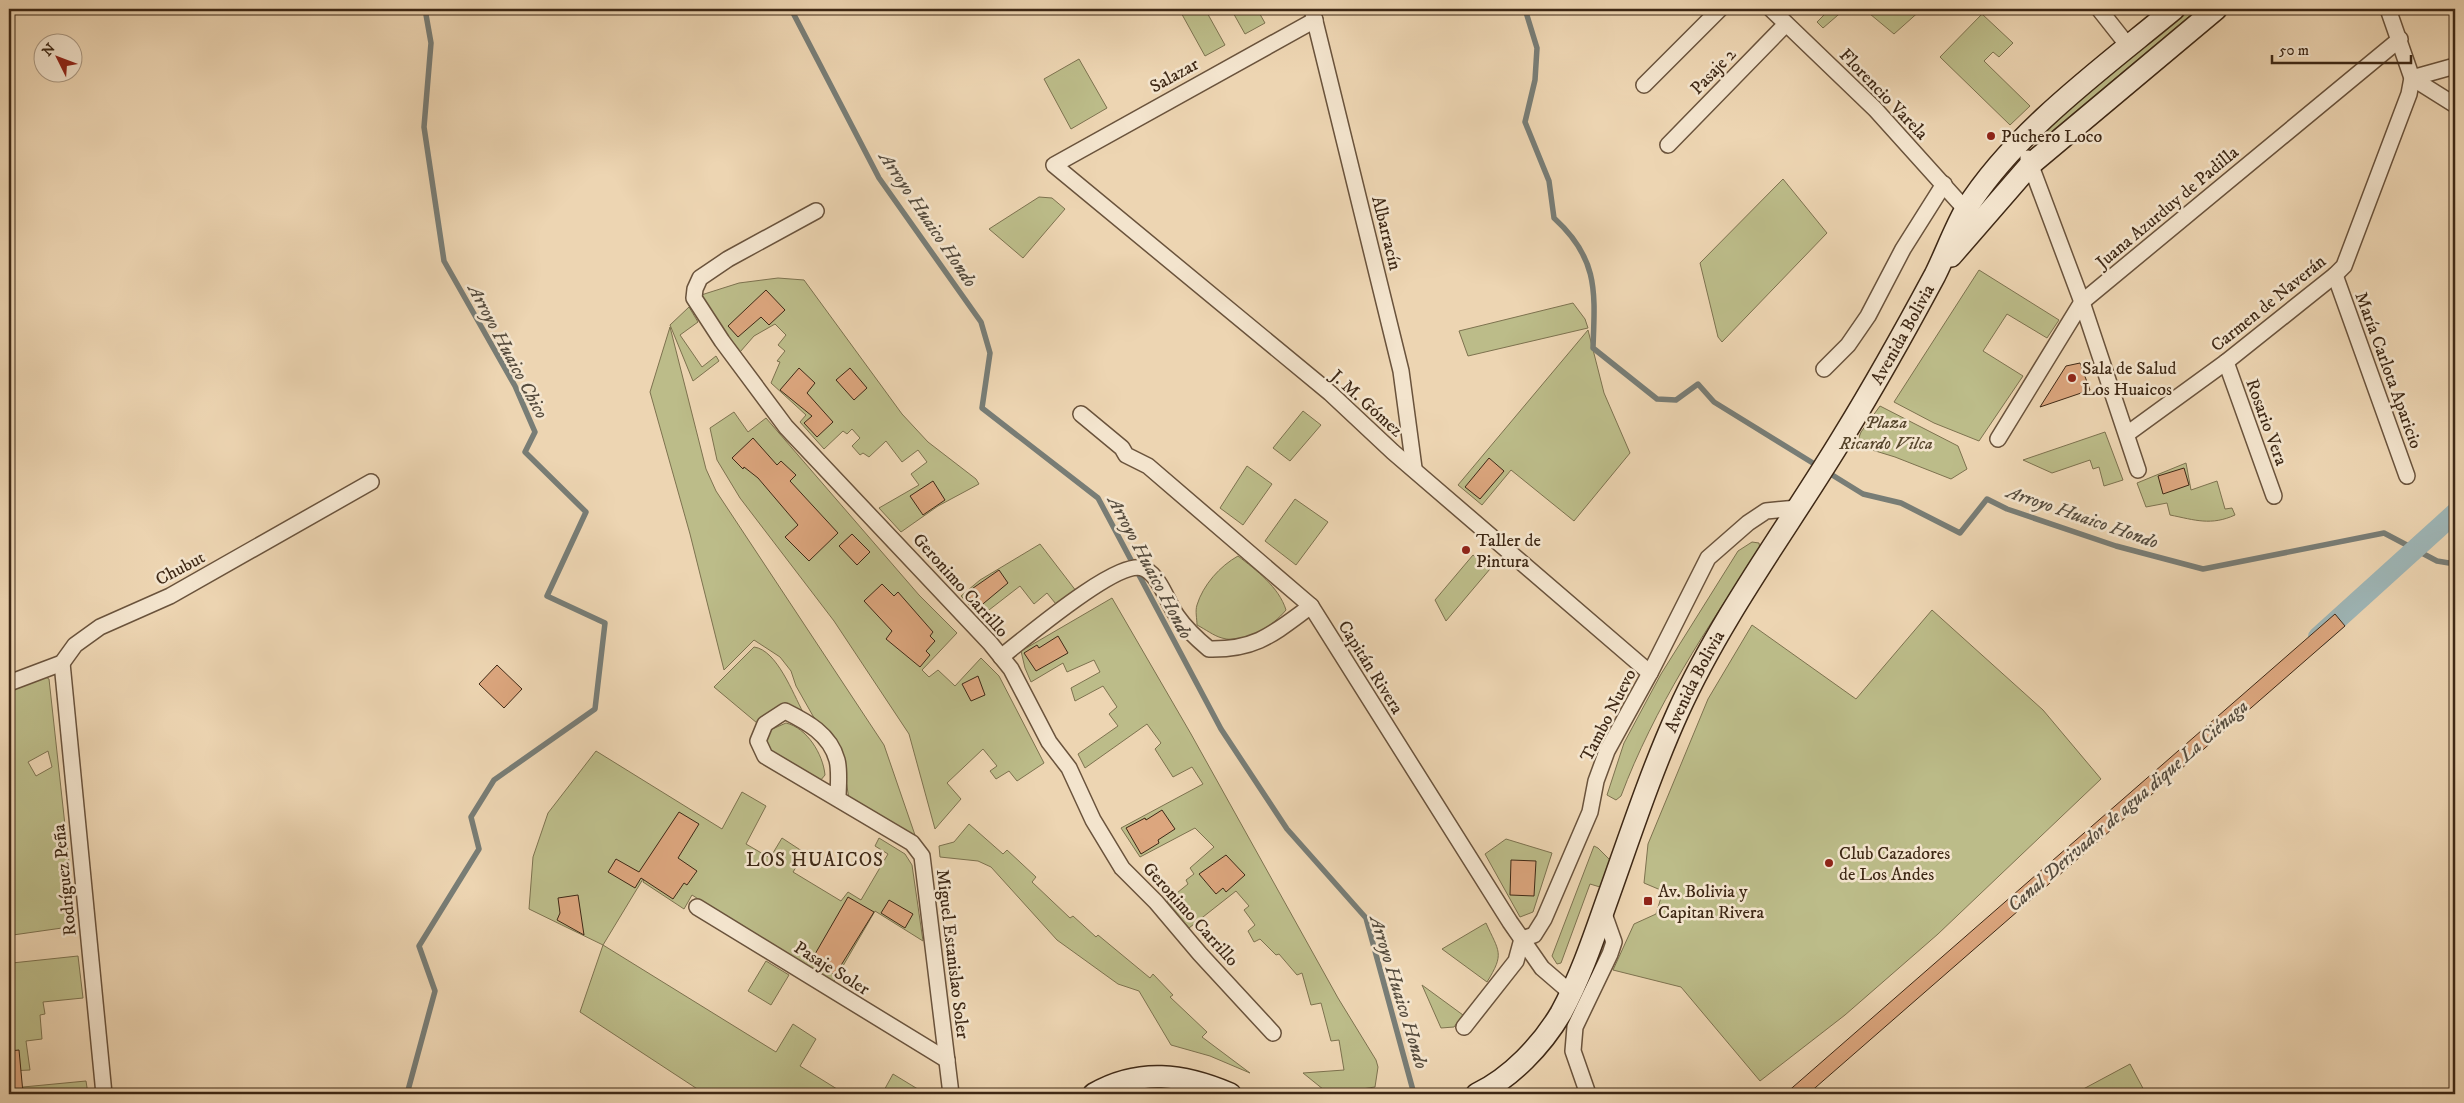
<svg xmlns="http://www.w3.org/2000/svg" width="2464" height="1103" font-family="'IM FELL DW Pica',serif">
<style>
.green{fill:#bcbc89;stroke:#7d724f;fill-rule:evenodd}
.lines{fill:none;stroke-linecap:round;stroke-linejoin:round}
.stream{stroke:#787d76;stroke-width:5.5}
.canal{stroke:#9eb6b7;stroke-width:20}
.building{fill:#dca67e;stroke:#3e2815}
.street-casing{stroke:#6a533c;stroke-width:18}
.secondary-casing{stroke:#3e2815;stroke-width:24}
.street{stroke:#f3e4cd;stroke-width:15}
.secondary{stroke:#f3e4cd;stroke-width:21}
.poi-dot{fill:#8f2418;stroke:#f3e4cd;stroke-width:2}
.labels{text-anchor:middle;stroke-width:5;stroke-linejoin:round;paint-order:stroke}
.street-label{font-size:18px;fill:#3e2815;stroke:#f3e4cd}
.poi-label{font-size:18px;fill:#3e2815;stroke:#f3e4cd;text-anchor:start}
.park-label{font-size:18px;font-style:italic;fill:#57462c;stroke:#f3e4cd}
.water-label{font-size:19px;font-style:italic;fill:#564c3e;stroke:#f3e4cd}
.neighbourhood-label{font-size:19px;letter-spacing:1px;fill:#3e2815;stroke:#f3e4cd}
</style>
<rect width="100%" height="100%" fill="#edd5b2"/>
<filter id="stains"><feTurbulence type="fractalNoise" baseFrequency=".004" numOctaves="4"/><feColorMatrix values="0 0 0 0 .2 0 0 0 0 .09 0 0 0 0 .02 0 0 0 .5 -.17"/></filter>
<radialGradient id="worn" r=".72"><stop offset=".6" stop-color="#630" stop-opacity="0"/><stop offset="1" stop-color="#630" stop-opacity=".3"/></radialGradient>
<!-- green -->
<g class="green">
<path d="M 1179,9 L 1205,9 L 1225,45 L 1205,56 Z"/>
<path d="M 1231,9 L 1257,9 L 1265,23 L 1245,34 Z"/>
<path d="M 1830,9 L 1845,9 L 1823,28 L 1817,22 Z"/>
<path d="M 1864,9 L 1922,9 L 1894,34 Z"/>
<path d="M 2190,9 L 2198,9 L 2039,142 L 2036,141 L 2036,137 Z"/>
<path d="M 1982,14 L 2013,43 L 1999,57 L 1993,52 L 1984,61 L 2030,106 L 2010,125 L 1940,57 Z"/>
<path d="M 1079,59 L 1107,108 L 1071,129 L 1044,79 Z"/>
<path d="M 1783,179 L 1827,233 L 1722,342 L 1718,337 L 1700,263 Z"/>
<path d="M 1039,197 L 1052,198 L 1065,209 L 1023,258 L 989,229 Z"/>
<path d="M 1979,270 L 2059,320 L 2047,338 L 2007,314 L 1983,351 L 2023,376 L 1979,441 L 1934,423 L 1894,402 Z"/>
<path d="M 778,278 L 804,280 L 902,414 L 928,442 L 976,479 L 979,484 L 938,506 L 901,532 L 879,508 L 919,485 L 911,474 L 927,462 L 918,450 L 902,462 L 886,441 L 869,457 L 863,453 L 860,455 L 852,446 L 860,438 L 852,429 L 847,434 L 843,431 L 824,449 L 800,422 L 806,415 L 771,383 L 780,362 L 777,361 L 785,351 L 778,345 L 786,335 L 775,324 L 754,336 L 740,352 L 698,296 L 739,283 Z"/>
<path d="M 1573,303 L 1585,319 L 1588,328 L 1468,356 L 1459,331 Z"/>
<path d="M 689,307 L 698,322 L 680,335 L 702,367 L 716,356 L 719,361 L 693,381 L 670,325 Z"/>
<path d="M 670,327 L 706,469 L 716,491 L 884,745 L 916,838 L 849,799 L 844,768 L 834,740 L 813,716 L 796,686 L 791,671 L 780,657 L 754,640 L 724,670 L 690,534 L 650,392 Z"/>
<path d="M 1588,330 L 1604,393 L 1630,453 L 1574,521 L 1511,470 L 1482,505 L 1458,485 Z"/>
<path d="M 1880,406 L 1958,446 L 1967,469 L 1951,479 L 1895,457 L 1856,445 L 1861,432 Z"/>
<path d="M 1303,411 L 1321,425 L 1290,461 L 1273,448 Z"/>
<path d="M 734,412 L 748,432 L 766,418 L 919,595 L 957,633 L 922,670 L 929,677 L 938,670 L 955,686 L 981,658 L 999,676 L 1044,763 L 1017,781 L 1009,771 L 996,779 L 990,771 L 997,766 L 983,749 L 947,783 L 961,799 L 935,829 L 909,734 L 834,621 L 740,498 L 717,460 L 710,428 Z"/>
<path d="M 2105,432 L 2123,480 L 2104,486 L 2099,467 L 2093,469 L 2090,460 L 2052,473 L 2023,460 Z"/>
<path d="M 2186,463 L 2191,490 L 2217,481 L 2225,509 L 2232,508 L 2235,515 C 2211,526 2195,520 2170,515 L 2167,503 L 2146,507 L 2137,483 Z"/>
<path d="M 1247,466 L 1272,484 L 1243,525 L 1220,508 Z"/>
<path d="M 1295,499 L 1328,522 L 1296,565 L 1265,541 Z"/>
<path d="M 1752,542 L 1759,543 L 1760,549 C 1707,627 1654,708 1621,796 L 1616,800 L 1607,795 L 1624,743 L 1661,674 L 1738,551 Z"/>
<path d="M 1040,544 L 1083,600 L 1064,614 L 1047,593 L 1034,604 L 1020,586 L 980,617 L 961,596 L 980,580 Z"/>
<path d="M 1473,555 L 1490,569 L 1446,621 L 1435,600 Z"/>
<path d="M 1238,556 C 1256,570 1279,587 1286,610 C 1273,626 1244,645 1222,638 C 1214,636 1205,629 1197,625 C 1197,619 1195,611 1197,605 C 1203,585 1220,566 1238,556 Z"/>
<path d="M 1112,598 L 1191,734 L 1338,998 L 1376,1060 L 1378,1067 L 1375,1087 L 1329,1094 L 1303,1073 L 1344,1070 L 1339,1040 L 1331,1041 L 1321,1003 L 1311,1005 L 1302,973 L 1297,975 L 1279,954 L 1276,955 L 1260,939 L 1254,942 L 1248,931 L 1255,925 L 1244,910 L 1249,906 L 1236,891 L 1189,928 L 1167,901 L 1188,884 L 1186,880 L 1194,874 L 1190,868 L 1214,847 L 1195,828 L 1140,857 L 1121,828 L 1203,784 L 1192,767 L 1173,777 L 1155,749 L 1161,743 L 1147,724 L 1085,768 L 1078,754 L 1118,726 L 1109,714 L 1117,707 L 1103,686 L 1075,701 L 1071,688 L 1100,672 L 1094,660 L 1067,672 L 1063,663 L 1031,682 L 1025,668 L 1021,651 Z"/>
<path d="M 1932,610 L 2043,710 L 2101,779 L 1938,934 L 1845,1015 L 1760,1081 L 1681,987 L 1613,970 L 1634,924 L 1656,914 L 1663,891 L 1644,883 L 1648,844 L 1708,699 L 1752,625 L 1856,699 Z"/>
<path d="M 754,647 C 777,650 793,694 803,712 L 767,715 L 757,723 L 714,687 Z"/>
<path d="M 41,674 L 49,679 L 76,926 L 13,935 L 12,963 L 78,956 L 83,998 L 43,1002 L 45,1014 L 40,1015 L 42,1039 L 26,1041 L 30,1070 L 9,1071 L 9,692 ZM 48,751 L 52,767 L 36,776 L 28,762 Z"/>
<path d="M 786,723 C 807,728 823,754 825,775 L 820,781 L 769,750 L 765,740 L 770,730 Z"/>
<path d="M 596,751 L 722,829 L 742,792 L 766,806 L 746,844 L 770,858 L 782,838 L 805,853 L 793,872 L 841,901 L 848,892 L 861,900 L 888,854 L 875,846 L 879,838 L 905,854 L 912,865 L 923,941 L 875,911 L 833,983 L 692,895 L 684,909 L 643,882 L 646,874 L 603,945 L 776,1052 L 793,1024 L 816,1039 L 800,1066 L 845,1094 L 705,1094 L 580,1012 L 603,945 L 529,909 L 533,857 L 548,813 Z"/>
<path d="M 969,824 L 1003,854 L 1007,850 L 1036,877 L 1032,882 L 1070,918 L 1073,916 L 1096,937 L 1098,935 L 1150,978 L 1153,974 L 1173,995 L 1170,997 L 1207,1032 L 1202,1037 L 1250,1073 L 1210,1056 L 1171,1045 L 1139,991 L 1118,984 L 1057,940 L 991,867 L 978,861 L 940,857 L 939,846 L 954,842 Z"/>
<path d="M 1506,839 L 1552,853 L 1533,912 L 1520,917 L 1485,854 Z"/>
<path d="M 1594,846 L 1598,848 L 1610,860 L 1600,887 L 1590,884 L 1561,963 L 1557,964 L 1552,956 Z"/>
<path d="M 1486,923 C 1499,952 1505,953 1487,982 L 1442,949 Z"/>
<path d="M 766,961 L 789,975 L 771,1005 L 748,991 Z"/>
<path d="M 1422,985 L 1463,1015 L 1454,1027 L 1441,1028 Z"/>
<path d="M 2130,1064 L 2146,1094 L 2074,1094 Z"/>
<path d="M 893,1074 L 926,1094 L 882,1094 Z"/>
<path d="M 86,1081 L 88,1094 L 23,1094 L 23,1087 Z"/>
</g>
<g class="lines">
<!-- stream -->
<g class="stream">
<path d="M 791,9 L 879,178 L 981,322 L 990,353 L 982,408 L 1098,498 L 1221,729 L 1287,829 L 1366,918 L 1414,1094"/>
<path d="M 1525,9 L 1537,48 L 1535,80 L 1525,122 L 1549,181 L 1554,218 C 1599,259 1595,292 1593,348 L 1657,399 L 1676,400 L 1698,384 L 1714,402 L 1863,494 L 1901,503 L 1960,533 L 1987,499 L 2007,509 L 2116,546 L 2203,569 L 2384,533 L 2437,561 L 2455,564"/>
<path d="M 407,1094 L 435,991 L 419,946 L 479,849 L 471,817 L 494,780 L 595,709 L 605,623 L 547,596 L 586,512 L 525,452 L 535,432 L 515,386 L 444,261 L 424,127 L 431,43 L 425,9"/>
</g>
<!-- canal -->
<path class="canal" d="M 2318,637 L 2455,513"/>
</g>
<!-- building -->
<g class="building">
<path d="M 766,290 L 785,310 L 769,325 L 761,317 L 738,337 L 728,326 Z"/>
<path d="M 2080,363 L 2090,390 L 2040,407 L 2066,366 Z"/>
<path d="M 799,368 L 815,383 L 807,393 L 833,422 L 817,437 L 804,423 L 812,416 L 780,390 Z"/>
<path d="M 850,368 L 867,388 L 854,400 L 836,380 Z"/>
<path d="M 753,438 L 777,465 L 781,461 L 796,475 L 790,481 L 838,533 L 809,561 L 785,537 L 798,525 L 758,478 L 744,467 L 743,469 L 732,458 Z"/>
<path d="M 1489,458 L 1504,471 L 1480,499 L 1465,487 Z"/>
<path d="M 2184,468 L 2189,485 L 2163,494 L 2158,476 Z"/>
<path d="M 933,481 L 945,500 L 923,515 L 910,496 Z"/>
<path d="M 852,534 L 870,552 L 857,565 L 839,546 Z"/>
<path d="M 999,570 L 1008,583 L 978,608 L 966,593 Z"/>
<path d="M 882,584 L 894,596 L 898,592 L 933,632 L 930,636 L 935,641 L 926,651 L 930,655 L 920,667 L 886,639 L 892,631 L 864,601 Z"/>
<path d="M 2335,614 L 2345,626 L 1808,1094 L 1785,1094 Z"/>
<path d="M 1058,636 L 1068,653 L 1036,671 L 1024,653 L 1037,645 L 1039,648 Z"/>
<path d="M 497,665 L 522,689 L 504,708 L 479,684 Z"/>
<path d="M 978,676 L 985,695 L 971,701 L 962,684 Z"/>
<path d="M 1162,810 L 1175,829 L 1158,840 L 1159,843 L 1141,854 L 1126,828 L 1145,818 L 1146,820 Z"/>
<path d="M 679,812 L 699,824 L 678,858 L 697,871 L 687,885 L 684,883 L 673,899 L 641,878 L 635,888 L 608,872 L 616,859 L 639,872 Z"/>
<path d="M 1226,855 L 1245,875 L 1226,892 L 1223,888 L 1216,894 L 1199,874 Z"/>
<path d="M 1511,860 L 1536,861 L 1534,896 L 1510,895 Z"/>
<path d="M 578,895 L 584,935 L 557,920 L 560,913 L 558,898 Z"/>
<path d="M 848,897 L 874,912 L 835,975 L 811,961 Z"/>
<path d="M 889,900 L 913,914 L 905,928 L 881,913 Z"/>
<path d="M 19,1050 L 23,1093 L 9,1094 L 9,1051 Z"/>
</g>
<g class="lines">
<!-- street casing -->
<g class="street-casing">
<g id="street">
<path d="M 1312,9 L 1401,371 L 1414,468"/>
<path d="M 1771,9 L 1875,109 L 1966,210"/>
<path d="M 2099,9 L 2129,47"/>
<path d="M 2388,9 L 2412,78 L 2455,105"/>
<path d="M 1315,20 L 1054,165 L 1330,393 L 1393,452 L 1650,673"/>
<path d="M 1644,85 L 1720,9"/>
<path d="M 1668,145 L 1786,24"/>
<path d="M 2028,158 L 2082,302 L 2138,470"/>
<path d="M 816,211 L 728,259 L 700,278 L 695,289 L 694,298 L 722,341 L 786,427 L 990,643 L 1011,669 L 1049,742 L 1069,768 L 1093,820 L 1122,868 L 1156,902 L 1200,954 L 1273,1033"/>
<path d="M 2335,275 L 2407,476"/>
<path d="M 2226,362 L 2274,496"/>
<path d="M 1824,369 L 1848,345 L 1868,316 L 1903,249 L 1944,184"/>
<path d="M 1081,414 L 1122,448 L 1126,455 L 1148,466 L 1311,606 L 1510,922 L 1542,968 L 1571,993"/>
<path d="M 2127,434 L 2226,362 L 2335,275 L 2344,266 L 2409,94 L 2412,78 L 2455,66"/>
<path d="M 1998,439 L 2082,302 L 2400,39"/>
<path d="M 1001,657 C 1023,640 1120,556 1145,569 C 1161,578 1167,602 1177,616 C 1186,629 1197,639 1209,649 C 1257,650 1274,633 1311,606"/>
<path d="M 62,663 L 104,1094"/>
<path d="M 9,683 L 62,663 L 75,645 L 100,627 L 170,596 L 371,482"/>
<path d="M 838,799 C 838,787 840,771 837,760 C 830,734 807,722 785,711 L 765,724 L 758,741 L 765,756 L 912,843 L 922,856 L 951,1094"/>
<path d="M 697,907 L 947,1060"/>
<path d="M 1464,1027 L 1516,961 L 1522,939 L 1534,935 L 1544,919 L 1590,812 L 1596,781 L 1607,751 L 1650,673 L 1708,558 L 1748,523 L 1766,511 L 1797,508"/>
<path d="M 1588,1094 L 1573,1051 L 1575,1027 L 1610,954 L 1614,942 L 1603,911"/>
</g>
</g>
<!-- secondary casing -->
<g class="secondary-casing">
<g id="secondary">
<path d="M 1951,256 L 2031,164 L 2216,9"/>
<path d="M 1094,1094 C 1139,1068 1184,1074 1230,1094"/>
<path id="s1" d="M 1477,1094 C 1511,1078 1542,1045 1561,1013 C 1580,978 1593,940 1606,903 C 1629,839 1650,774 1678,712 C 1722,615 1789,526 1844,435 C 1876,383 1906,329 1935,275 C 1946,253 1954,230 1966,209 C 2015,131 2104,67 2174,9"/>
</g>
</g>
<!-- street -->
<use href="#street" class="street"/>
<!-- secondary -->
<use href="#secondary" class="secondary"/>
</g>
<!-- markers -->
<g class="poi-dot">
<circle cx="1991" cy="136" r="5"/>
<circle cx="2072" cy="378" r="5"/>
<circle cx="1466" cy="550" r="5"/>
<circle cx="1829" cy="863" r="5"/>
<rect x="1643" y="896" width="10" height="10" rx="2.5"/>
</g>
<g class="labels">
<!-- street labels -->
<g class="street-label">
<text transform="translate(1713 71) rotate(-46)" y="6">Pasaje 2</text>
<text transform="translate(1174 75) rotate(-29)" y="6">Salazar</text>
<text transform="translate(1884 94) rotate(46)" y="6">Florencio Varela</text>
<text transform="translate(2167 207) rotate(-40)" y="6">Juana Azurduy de Padilla</text>
<text transform="translate(1387 233) rotate(76)" y="6">Albarracín</text>
<text transform="translate(2268 303) rotate(-39)" y="6">Carmen de Naverán</text>
<text dy="6" stroke="none"><textPath href="#s1" startOffset="881">Avenida Bolivia</textPath></text>
<text transform="translate(2389 370) rotate(70)" y="6">María Carlota Aparicio</text>
<text transform="translate(1367 403) rotate(42)" y="6">J. M. Gómez</text>
<text transform="translate(2267 422) rotate(70)" y="6">Rosario Vera</text>
<text transform="translate(180 568) rotate(-28)" y="6">Chubut</text>
<text transform="translate(961 585) rotate(48)" y="6">Geronimo Carrillo</text>
<text transform="translate(1371 667) rotate(58)" y="6">Capitán Rivera</text>
<text dy="6" stroke="none"><textPath href="#s1" startOffset="476">Avenida Bolivia</textPath></text>
<text transform="translate(1608 715) rotate(-63)" y="6">Tambo Nuevo</text>
<text transform="translate(64 880) rotate(-96)" y="6">Rodríguez Peña</text>
<text transform="translate(1191 914) rotate(48)" y="6">Geronimo Carrillo</text>
<text transform="translate(953 954) rotate(83)" y="6">Miguel Estanislao Soler</text>
<text transform="translate(832 968) rotate(32)" y="6">Pasaje Soler</text>
</g>
<!-- poi labels -->
<g class="poi-label">
<text x="2001" y="142">Puchero Loco</text>
<text x="2082" y="374">Sala de Salud<tspan x="2082" dy="21">Los Huaicos</tspan></text>
<text x="1476" y="546">Taller de<tspan x="1476" dy="21">Pintura</tspan></text>
<text x="1839" y="859">Club Cazadores<tspan x="1839" dy="21">de Los Andes</tspan></text>
<text x="1658" y="897">Av. Bolivia y<tspan x="1658" dy="21">Capitan Rivera</tspan></text>
</g>
<!-- park labels -->
<g class="park-label">
<text x="1886" y="428">Plaza<tspan x="1886" dy="21">Ricardo Vilca</tspan></text>
</g>
<!-- water labels -->
<g class="water-label">
<text transform="translate(929 219) rotate(56)" y="7">Arroyo Huaico Hondo</text>
<text transform="translate(509 351) rotate(62)" y="7">Arroyo Huaico Chico</text>
<text transform="translate(2083 516) rotate(19)" y="7">Arroyo Huaico Hondo</text>
<text transform="translate(1151 567) rotate(62)" y="7">Arroyo Huaico Hondo</text>
<text transform="translate(2127 805) rotate(-41)" y="7">Canal Derivador de agua dique La Ciénaga</text>
<text transform="translate(1400 992) rotate(73)" y="7">Arroyo Huaico Hondo</text>
</g>
<!-- neighbourhood labels -->
<g class="neighbourhood-label">
<text x="815" y="866">LOS HUAICOS</text>
</g>
</g>
<!-- margin -->
<rect width="2464" height="1103" fill="none" stroke="#edd5b2" stroke-width="30"/>
<rect x="10" y="10" width="2444" height="1083" fill="none" stroke="#3e2815" stroke-width="2.5"/>
<rect x="15" y="15" width="2434" height="1073" fill="none" stroke="#3e2815"/>
<!-- north arrow -->
<g transform="translate(58 58) rotate(312)"><circle r="24" fill="#f3e4cd" stroke="#ab9983"/>
<path d="M0-4L9 19L0 12L-9 19Z" fill="#8f2418"/>
<text y="-8" font-size="14" font-weight="bold" text-anchor="middle" fill="#3e2815">N</text>
</g>
<!-- scale -->
<path d="M2272 55v8h139v-8" fill="none" stroke="#3e2815" stroke-width="2.5"/>
<text x="2279" y="55" font-size="15" fill="#3e2815" stroke="#f3e4cd" stroke-width="4" paint-order="stroke">50 m</text>
<rect width="100%" height="100%" filter="url(#stains)"/>
<rect width="100%" height="100%" fill="url(#worn)"/>
</svg>
